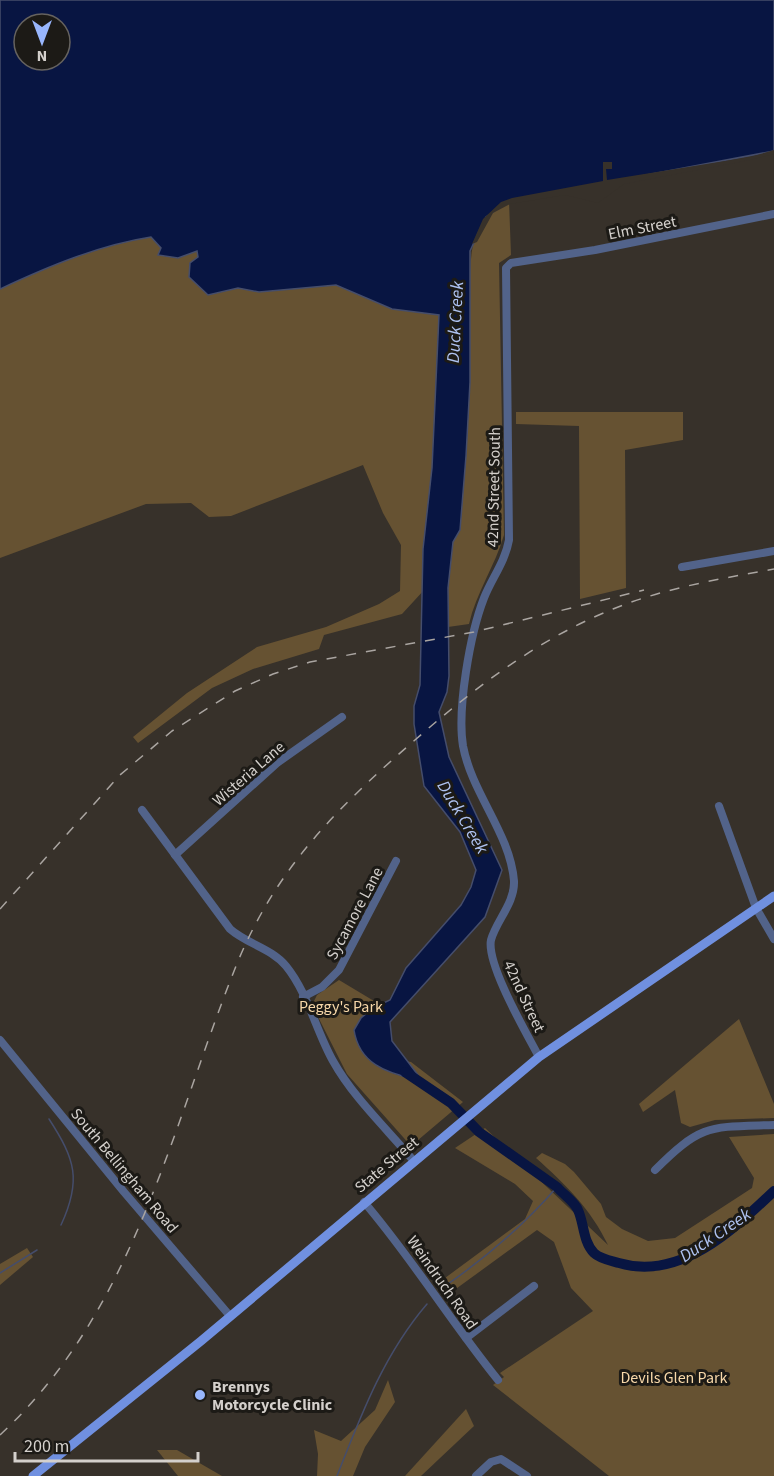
<svg xmlns="http://www.w3.org/2000/svg" width="774" height="1476" font-family="'Source Sans 3',sans-serif">
<style>
.green{fill:#665232}
.water{fill:#081542;stroke:#454d6b;stroke-width:1.5;fill-rule:evenodd}
.pier{fill:#37312a}
.lines{fill:none;stroke-linecap:round;stroke-linejoin:round}
.stream{stroke:#454d6b;stroke-width:1.5}
.river{stroke:#081542;stroke-width:10}
.minor{stroke:#52638a;stroke-width:8}
.major{stroke:#7090e0;stroke-width:9}
.rail{stroke:#aaa5a1;stroke-width:1.5;stroke-dasharray:10 10;stroke-linecap:butt}
.poi-dot{fill:#98b6fd;stroke:#1c1a16;stroke-width:2}
.labels{text-anchor:middle;stroke-width:6;stroke-linejoin:round;paint-order:stroke}
.street-label{font-size:16px;fill:#d4d0cc;stroke:#1c1a16}
.park-label{font-size:16px;fill:#f8d8a9;stroke:#1c1a16}
.poi-label{font-size:16px;font-weight:bold;fill:#d4d0cc;stroke:#1c1a16;text-anchor:start}
.water-label{font-size:18px;font-style:italic;fill:#aec2f1;stroke:#1c1a16}
</style>
<rect width="100%" height="100%" fill="#37312a"/>
<!-- green -->
<g class="green">
<path d="M 509,201 L 511,255 L 499,263 L 504,535 C 495,566 476,593 469,624 L 427,630 L 432,470 L 425,589 L 402,614 L 324,635 L 319,649 L 253,669 L 212,688 L 138,743 L 133,737 L 187,693 L 257,647 L 326,627 L 379,604 L 400,591 L 401,545 L 383,513 L 363,465 L 231,516 L 209,517 L 191,503 L 146,504 L 0,558 L 0,289 C 47,267 99,245 151,237 L 469,319 C 474,272 458,228 509,201 Z"/>
<path d="M 516,412 L 683,412 L 683,440 L 625,450 L 626,588 L 580,599 L 579,426 L 516,424 Z"/>
<path d="M 339,980 L 384,1007 L 382,1056 L 411,1062 L 463,1102 L 411,1146 L 347,1074 L 312,1005 L 317,995 Z"/>
<path d="M 739,1019 L 774,1104 L 774,1118 L 715,1120 L 690,1127 L 681,1123 L 675,1090 L 643,1112 L 639,1104 Z"/>
<path d="M 485,1128 L 608,1245 C 591,1209 565,1184 536,1158 L 542,1153 L 565,1164 L 574,1172 L 601,1204 L 606,1217 L 622,1229 L 648,1241 L 675,1238 L 752,1188 L 754,1178 L 729,1137 L 774,1134 L 774,1476 L 609,1476 L 493,1385 L 504,1377 L 500,1373 L 593,1311 L 571,1288 L 554,1242 L 537,1230 L 453,1291 L 445,1278 L 525,1219 L 533,1201 L 515,1184 L 455,1148 Z"/>
<path d="M 27,1248 L 33,1257 L 0,1285 L 0,1264 Z"/>
<path d="M 388,1380 L 395,1402 L 365,1447 L 353,1476 L 317,1476 L 318,1454 L 314,1430 L 341,1441 L 375,1410 Z"/>
<path d="M 466,1409 L 474,1426 L 421,1476 L 405,1476 Z"/>
<path d="M 157,1450 L 177,1450 L 222,1476 L 178,1476 Z"/>
</g>
<!-- water -->
<path class="water" d="M 0,0 L 774,0 L 774,151 L 509,201 L 486,217 L 470,251 L 470,382 L 466,456 L 460,530 L 453,542 L 448,588 L 449,676 L 447,692 L 439,712 L 449,757 L 502,870 L 485,917 L 390,1022 L 392,1041 L 418,1075 L 415,1079 C 386,1073 359,1063 354,1030 L 361,1018 L 373,1008 L 390,1000 L 406,968 L 461,905 L 471,887 L 476,870 L 460,832 L 424,786 L 414,724 L 414,706 L 420,685 L 423,549 L 432,468 L 439,315 L 392,309 L 336,285 L 259,292 L 238,288 L 208,295 L 189,277 L 190,263 L 198,257 L 197,251 L 178,258 L 158,255 L 161,248 L 151,237 C 99,245 47,267 0,289 ZM 24,24 L 60,24 L 60,60 L 24,60 Z"/>
<!-- pier -->
<path class="pier" d="M 774,150 L 774,154 L 750,160 L 624,184 L 598,203 L 565,195 L 510,204 L 493,213 L 477,242 L 472,244 L 483,219 L 501,202 L 512,198 L 603,181 L 603,162 L 612,162 L 612,169 L 606,169 L 607,180 L 750,157 Z"/>
<g class="lines">
<!-- stream -->
<g class="stream">
<path d="M 49,1119 C 75,1159 82,1180 61,1225"/>
<path d="M 0,1273 L 37,1250"/>
<path d="M 445,1286 C 487,1257 524,1225 557,1187"/>
<path d="M 337,1476 C 361,1415 384,1354 427,1304"/>
</g>
<!-- river -->
<path class="river" d="M 405,1072 L 451,1103 L 479,1132 L 557,1187 C 563,1194 575,1202 578,1210 C 584,1223 583,1242 594,1253 C 600,1259 612,1261 619,1263 C 680,1281 733,1230 774,1191"/>
<!-- minor -->
<g class="minor">
<path d="M 682,567 L 774,551"/>
<path d="M 719,806 L 756,908 L 774,939"/>
<path d="M 142,810 L 230,929 C 247,944 271,948 286,966 C 308,993 316,1031 333,1061 C 353,1097 386,1128 413,1160"/>
<path d="M 175,855 L 277,763 L 342,717"/>
<path d="M 303,997 L 322,987 L 339,970 L 396,861"/>
<path d="M 0,1040 L 124,1192 L 230,1316"/>
<path d="M 539,1057 C 527,1034 486,964 491,940 C 496,921 515,903 514,881 C 510,833 472,794 463,746 C 457,709 470,634 484,598 C 492,578 505,562 509,540 L 506,268 L 511,263 L 595,250 L 774,214"/>
<path d="M 655,1170 C 702,1123 710,1127 774,1125"/>
<path d="M 364,1202 C 412,1258 451,1322 498,1380"/>
<path d="M 466,1338 L 534,1286"/>
<path d="M 476,1476 L 491,1462 L 501,1459 L 527,1476"/>
</g>
<!-- major -->
<path class="major" d="M 33,1476 L 201,1341 L 539,1057 L 774,896"/>
<!-- rail -->
<g class="rail">
<path d="M 0,909 L 120,775 L 172,731 L 235,691 L 273,674 L 310,662 L 474,632 L 644,590"/>
<path d="M 0,1435 C 134,1311 171,1129 236,966 C 277,865 342,803 423,733 C 481,683 541,638 613,609 C 665,588 719,579 774,569"/>
</g>
</g>
<!-- markers -->
<circle class="poi-dot" cx="200" cy="1395" r="6"/>
<g class="labels">
<!-- street labels -->
<g class="street-label">
<text transform="translate(642 227) rotate(-11)" y="6">Elm Street</text>
<text transform="translate(493 487) rotate(-89)" y="6">42nd Street South</text>
<text transform="translate(248 773) rotate(-41)" y="6">Wisteria Lane</text>
<text transform="translate(354 913) rotate(-62)" y="6">Sycamore Lane</text>
<text transform="translate(525 996) rotate(65)" y="6">42nd Street</text>
<text transform="translate(386 1164) rotate(-40)" y="6">State Street</text>
<text transform="translate(125 1170) rotate(50)" y="6">South Bellingham Road</text>
<text transform="translate(443 1282) rotate(55)" y="6">Weindruch Road</text>
</g>
<!-- park labels -->
<g class="park-label">
<text x="341" y="1012">Peggy's Park</text>
<text x="674" y="1383">Devils Glen Park</text>
</g>
<!-- poi labels -->
<g class="poi-label">
<text x="212" y="1392">Brennys<tspan x="212" dy="18">Motorcycle Clinic</tspan></text>
</g>
<!-- water labels -->
<g class="water-label">
<text transform="translate(455 322) rotate(-87)" y="6">Duck Creek</text>
<text transform="translate(463 817) rotate(59)" y="6">Duck Creek</text>
<text transform="translate(715 1235) rotate(-34)" y="6">Duck Creek</text>
</g>
</g>
<!-- north arrow -->
<g transform="translate(42 42) rotate(180)"><circle r="28" fill="#1c1a16" stroke="#66635f" stroke-width="1.5"/>
<path d="M0-4.5L10 22L0 15L-10 22Z" fill="#98b6fd"/>
<text y="-9" font-size="16" font-weight="bold" text-anchor="middle" fill="#d4d0cc">N</text>
</g>
<!-- scale -->
<path d="M15 1452v9h183v-9" fill="none" stroke="#d4d0cc" stroke-width="3"/>
<text x="24" y="1452" font-size="18" fill="#d4d0cc" stroke="#1c1a16" stroke-width="4.5" paint-order="stroke">200 m</text>
</svg>
